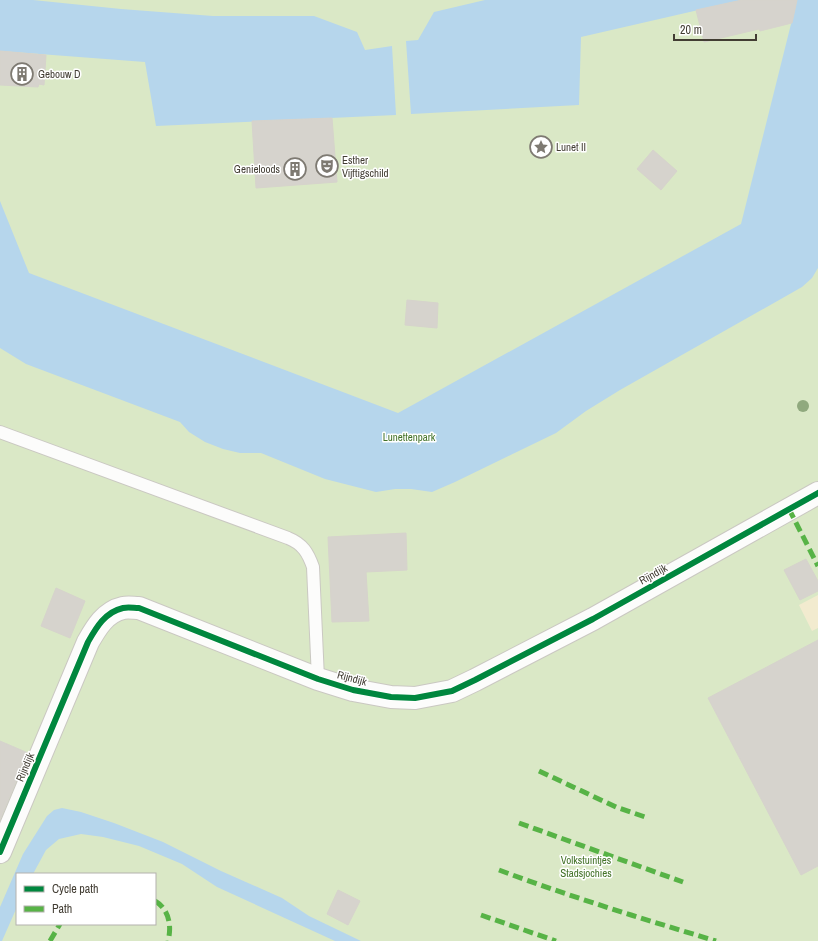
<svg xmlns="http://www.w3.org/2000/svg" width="818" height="941" font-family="'Archivo Narrow',sans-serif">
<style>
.green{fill:#dae8c6;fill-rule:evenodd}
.sand{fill:#f2ebcf}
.water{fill:#b6d6ec}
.building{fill:#d6d3cd;stroke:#d6d3cc}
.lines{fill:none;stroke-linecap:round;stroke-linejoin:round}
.service-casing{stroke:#cac8c2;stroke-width:14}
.minor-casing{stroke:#cac8c2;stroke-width:24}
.service{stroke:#fcfcfb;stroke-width:12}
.minor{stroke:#fcfcfb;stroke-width:22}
.quiet{stroke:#57b346;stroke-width:5;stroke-dasharray:10 5;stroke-linecap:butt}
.cycleway-casing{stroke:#fff;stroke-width:8}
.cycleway{stroke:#00873e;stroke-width:6}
.tree{fill:#90a97e}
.labels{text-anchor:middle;stroke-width:3;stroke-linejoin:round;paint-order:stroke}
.poi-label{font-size:11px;fill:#423d33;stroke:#fff;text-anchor:start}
.park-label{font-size:11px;fill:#437228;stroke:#fff}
.street-label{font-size:11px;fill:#423d33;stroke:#fff}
</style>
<rect width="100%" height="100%" fill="#eeece6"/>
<!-- green -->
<path class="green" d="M 0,0 L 818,0 L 818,941 L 0,941 ZM 17,874 L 155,874 L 155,924 L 17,924 Z"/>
<!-- sand -->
<path class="sand" d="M 818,595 L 818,628 L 812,631 L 799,605 Z"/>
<!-- water -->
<g class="water">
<path d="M 0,0 L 33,0 L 121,9 L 213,16 L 314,16 L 357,32 L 365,50 L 392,46 L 396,115 L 156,126 L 145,62 L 0,51 Z"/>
<path d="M 485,0 L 742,0 L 581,37 L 579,105 L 411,114 L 406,41 L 418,40 L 434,12 Z"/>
<path d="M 797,0 L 818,0 L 818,268 L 812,278 L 802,287 L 620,390 L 586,411 L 556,433 L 455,482 L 432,492 L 411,489 L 395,489 L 376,492 L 325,479 L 261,453 L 240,453 L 223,449 L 205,442 L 189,432 L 180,422 L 26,364 L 0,348 L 0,201 L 29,273 L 398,413 L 741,224 Z"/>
<path d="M 62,808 L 81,812 L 114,823 L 163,842 L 221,871 L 282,898 L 309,916 L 361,941 L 335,941 L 217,887 L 182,864 L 139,846 L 103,837 L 81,834 L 59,839 L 46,850 L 33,874 L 17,874 L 17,907 L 2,941 L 0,941 L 0,907 L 23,854 L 47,816 L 54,810 Z"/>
</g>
<!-- building -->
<g class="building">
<path d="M 742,0 L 797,0 L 792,23 L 760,31 L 759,29 L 704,42 L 696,10 Z"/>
<path d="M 0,51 L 46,55 L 44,85 L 39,84 L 38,87 L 0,85 Z"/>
<path d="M 332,118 L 337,182 L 256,188 L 252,121 Z"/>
<path d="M 653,150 L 677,171 L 661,190 L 637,169 Z"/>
<path d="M 407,300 L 438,303 L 437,328 L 405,325 Z"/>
<path d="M 406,533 L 407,570 L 366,572 L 369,621 L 332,622 L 328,537 Z"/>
<path d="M 806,559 L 818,581 L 818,591 L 800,600 L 784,570 Z"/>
<path d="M 56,588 L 85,601 L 70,638 L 41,626 Z"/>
<path d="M 818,640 L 818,866 L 801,875 L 708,698 Z"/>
<path d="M 0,741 L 28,753 L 0,820 Z"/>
<path d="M 338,890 L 360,901 L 348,925 L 327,914 Z"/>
</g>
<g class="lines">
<!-- service casing -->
<g class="service-casing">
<path id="service" d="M 0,432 L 288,538 C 303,544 308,553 313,567 L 318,679"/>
</g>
<!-- minor casing -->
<g class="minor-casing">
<path id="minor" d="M 0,852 L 88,642 C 96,628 105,612 123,608 C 128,607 134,608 139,608 L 318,679 L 353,690 L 391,697 L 415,698 L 452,691 L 475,680 L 593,619 L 818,493"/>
</g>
<!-- service -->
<use href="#service" class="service"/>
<!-- minor -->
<use href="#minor" class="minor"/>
<!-- quiet -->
<g class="quiet">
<path d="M 789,509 L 818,566"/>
<path d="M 539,771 L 616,807 L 648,818"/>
<path d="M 519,823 L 683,882"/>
<path d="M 499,870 C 571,897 643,919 716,941"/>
<path d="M 155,901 C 169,909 172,926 168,941"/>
<path d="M 481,915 L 556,941"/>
<path d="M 50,941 L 60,924"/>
</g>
<!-- cycleway casing -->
<g class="cycleway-casing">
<path id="cycleway" d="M 0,852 L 88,642 C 96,628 105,612 123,608 C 128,607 134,608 139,608 L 318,679 L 353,690 L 391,697 L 415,698 L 452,691 L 475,680 L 593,619 L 818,493"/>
</g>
<!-- cycleway -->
<use href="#cycleway" class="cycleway"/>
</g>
<!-- trees -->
<circle class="tree" cx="803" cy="406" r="6"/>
<!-- icons -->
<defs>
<g id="building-ring" transform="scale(1.15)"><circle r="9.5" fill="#fff" stroke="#7e7a72" stroke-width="1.5"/><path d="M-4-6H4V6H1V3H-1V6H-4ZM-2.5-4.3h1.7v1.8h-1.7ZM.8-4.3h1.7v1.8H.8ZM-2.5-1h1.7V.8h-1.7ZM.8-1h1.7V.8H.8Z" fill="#7e7a72"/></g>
<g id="sight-ring" transform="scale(1.15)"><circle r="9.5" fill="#fff" stroke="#7e7a72" stroke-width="1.5"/><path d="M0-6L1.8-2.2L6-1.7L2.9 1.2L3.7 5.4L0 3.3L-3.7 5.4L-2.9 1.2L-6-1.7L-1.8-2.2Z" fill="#7e7a72"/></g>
<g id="theatre-ring" transform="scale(1.15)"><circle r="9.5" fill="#fff" stroke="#7e7a72" stroke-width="1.5"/><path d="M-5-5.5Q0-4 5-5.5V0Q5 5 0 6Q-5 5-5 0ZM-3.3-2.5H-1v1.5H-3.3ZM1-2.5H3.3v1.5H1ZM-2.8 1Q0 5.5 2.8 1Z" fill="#7e7a72"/></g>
</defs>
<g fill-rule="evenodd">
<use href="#building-ring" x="22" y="74"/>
<use href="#sight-ring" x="541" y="147"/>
<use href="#theatre-ring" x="327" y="166"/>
<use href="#building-ring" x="295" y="169"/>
</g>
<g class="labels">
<!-- poi labels -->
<g class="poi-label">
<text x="38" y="78">Gebouw D</text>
<text x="556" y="151">Lunet II</text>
<text x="342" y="164">Esther<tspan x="342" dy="13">Vijftigschild</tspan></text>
<text x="280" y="173" text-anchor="end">Genieloods</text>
</g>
<!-- park labels -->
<g class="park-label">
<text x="409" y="441">Lunettenpark</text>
<text x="586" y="864">Volkstuintjes<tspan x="586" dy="13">Stadsjochies</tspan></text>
</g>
<!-- street labels -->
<g class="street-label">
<text transform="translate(653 574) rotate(-29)" y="4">Rijndijk</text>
<text transform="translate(352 678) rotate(15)" y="4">Rijndijk</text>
<text transform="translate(25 767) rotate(-67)" y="4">Rijndijk</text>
</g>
</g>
<!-- legend -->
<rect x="16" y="873" width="140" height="52" fill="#ffffff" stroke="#b3b1ad"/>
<rect x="24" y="886" width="20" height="6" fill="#00873e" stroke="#b3b1ad"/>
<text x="52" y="893" font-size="12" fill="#423d33">Cycle path</text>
<rect x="24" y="906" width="20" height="6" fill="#57b346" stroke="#b3b1ad"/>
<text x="52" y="913" font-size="12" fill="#423d33">Path</text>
<!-- scale -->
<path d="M674 34v6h82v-6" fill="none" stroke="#423d33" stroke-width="2"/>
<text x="680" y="34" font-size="12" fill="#423d33" stroke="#ffffff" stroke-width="3" paint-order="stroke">20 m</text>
</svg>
